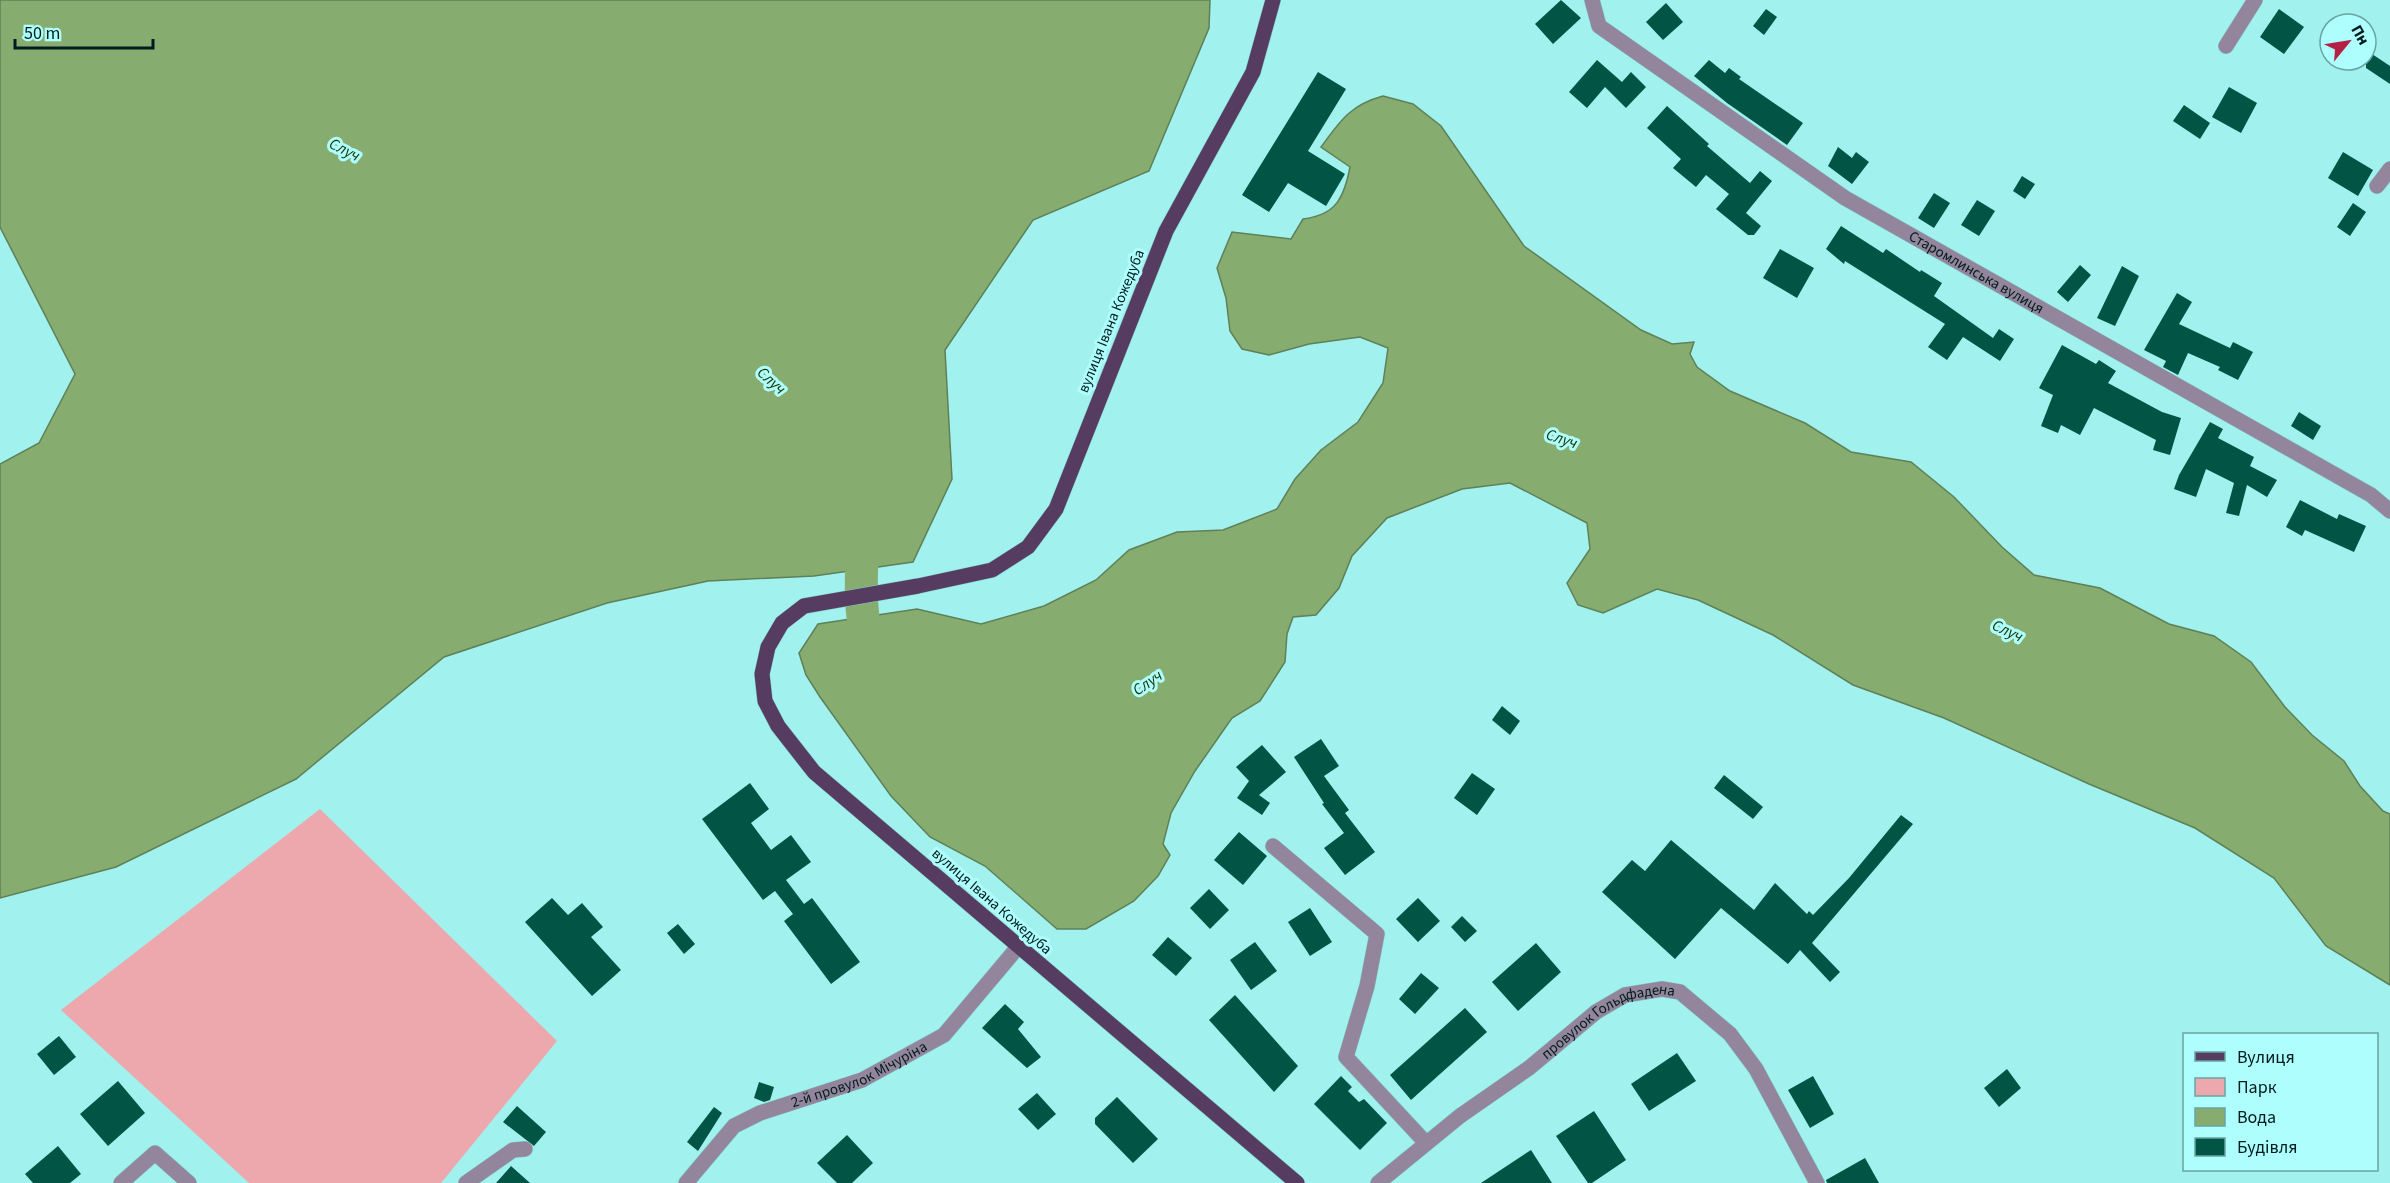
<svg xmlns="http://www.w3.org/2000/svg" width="2390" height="1183" font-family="'Source Sans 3',sans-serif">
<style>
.green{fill:#eda8ad}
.water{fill:#86ac70;stroke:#5e8157;stroke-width:1.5}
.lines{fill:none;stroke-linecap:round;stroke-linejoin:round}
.river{stroke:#86ac70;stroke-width:33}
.building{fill:#025545}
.minor-casing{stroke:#84cbc9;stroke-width:16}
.major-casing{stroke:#84cbc9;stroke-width:16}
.minor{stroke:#93859b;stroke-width:15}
.major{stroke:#553c60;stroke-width:15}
.labels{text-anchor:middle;stroke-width:6;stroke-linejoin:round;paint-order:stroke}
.street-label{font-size:15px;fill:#001c1c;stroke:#aefefd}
.water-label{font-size:16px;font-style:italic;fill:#193205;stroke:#aefefd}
</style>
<rect width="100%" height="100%" fill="#a1f1ef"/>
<!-- green -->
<path class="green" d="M 320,809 L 557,1041 L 441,1183 L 249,1183 L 61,1010 Z"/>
<!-- water -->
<g class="water">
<path d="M 0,0 L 1210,0 L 1209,28 L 1149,171 L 1033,220 L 945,350 L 952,479 L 913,562 L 814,576 L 708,581 L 607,603 L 444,657 L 296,779 L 116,867 L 0,898 L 0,464 L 39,443 L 75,374 L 0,227 Z"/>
<path d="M 1383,96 L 1413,104 L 1441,126 L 1524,246 L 1641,330 L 1672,344 L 1694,342 L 1690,354 L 1697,367 L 1730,391 L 1805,423 L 1851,452 L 1911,462 L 1954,497 L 2002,547 L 2034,575 L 2100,588 L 2169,624 L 2214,636 L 2251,662 L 2285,707 L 2312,735 L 2344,761 L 2360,786 L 2383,811 L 2390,814 L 2390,985 L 2326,946 L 2274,878 L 2195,828 L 2089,784 L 1944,718 L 1853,685 L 1773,635 L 1698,600 L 1657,589 L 1603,613 L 1578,605 L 1567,583 L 1590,549 L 1587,523 L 1510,483 L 1462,489 L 1387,518 L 1352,556 L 1339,588 L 1316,615 L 1293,617 L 1287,634 L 1285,662 L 1260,701 L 1232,718 L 1195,771 L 1171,813 L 1163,844 L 1170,855 L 1158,876 L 1134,901 L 1086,929 L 1057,929 L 985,866 L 930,837 L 891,796 L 820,697 L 806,675 L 799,653 L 818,624 L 917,609 L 981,624 L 1044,606 L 1096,580 L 1129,550 L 1177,532 L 1223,530 L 1277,509 L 1295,479 L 1321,450 L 1358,422 L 1383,383 L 1388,348 L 1360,337 L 1309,344 L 1269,355 L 1242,349 L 1230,331 L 1226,298 L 1217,268 L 1232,232 L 1291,239 L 1303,219 C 1336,215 1344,198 1350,167 L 1321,147 C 1340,121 1350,105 1383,96 Z"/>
</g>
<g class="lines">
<!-- river -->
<path class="river" d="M 863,526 C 862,571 856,619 874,662"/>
</g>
<!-- building -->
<g class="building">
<path d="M 1561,0 L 1581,18 L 1553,44 L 1535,24 Z"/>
<path d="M 1666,3 L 1683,22 L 1663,40 L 1646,22 Z"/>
<path d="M 1766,9 L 1777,17 L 1764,35 L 1753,26 Z"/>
<path d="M 2279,9 L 2304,27 L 2284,54 L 2260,37 Z"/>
<path d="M 2366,50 L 2390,66 L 2390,84 L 2366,68 Z"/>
<path d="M 1597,60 L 1622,82 L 1631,72 L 1646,87 L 1626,108 L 1605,87 L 1587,108 L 1569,92 Z"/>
<path d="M 1709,60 L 1725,73 L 1729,68 L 1741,77 L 1739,79 L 1803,123 L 1787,145 L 1727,103 L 1694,76 Z"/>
<path d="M 1318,72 L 1346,89 L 1308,151 L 1345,174 L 1326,206 L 1288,183 L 1269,212 L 1242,195 Z"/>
<path d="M 2229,87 L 2257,103 L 2241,133 L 2212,117 Z"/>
<path d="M 2184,105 L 2210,123 L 2200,139 L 2173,121 Z"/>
<path d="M 1667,106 L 1709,144 L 1707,146 L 1750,183 L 1760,171 L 1772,181 L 1746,213 L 1761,226 L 1754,235 L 1748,235 L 1716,209 L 1729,194 L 1706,175 L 1696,187 L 1673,168 L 1681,159 L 1647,128 Z"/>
<path d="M 1838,147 L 1852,158 L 1856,152 L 1869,162 L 1852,184 L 1828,166 Z"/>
<path d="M 2343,152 L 2373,170 L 2358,196 L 2328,178 Z"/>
<path d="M 2022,176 L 2035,184 L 2025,199 L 2013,191 Z"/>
<path d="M 1934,193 L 1950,203 L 1934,228 L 1918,218 Z"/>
<path d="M 1977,200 L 1995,211 L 1979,236 L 1961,225 Z"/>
<path d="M 2353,203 L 2366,212 L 2350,236 L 2337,227 Z"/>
<path d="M 1841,226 L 1883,253 L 1886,249 L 1920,272 L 1921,270 L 1942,283 L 1934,296 L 1993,338 L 1999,329 L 2014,339 L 2000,361 L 1963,337 L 1947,360 L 1928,347 L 1945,324 L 1845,261 L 1844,264 L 1826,249 Z"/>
<path d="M 1780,249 L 1814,268 L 1797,298 L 1763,278 Z"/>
<path d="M 2080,265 L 2091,275 L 2068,302 L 2057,292 Z"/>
<path d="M 2122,266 L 2139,276 L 2115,326 L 2097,318 Z"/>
<path d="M 2177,293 L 2192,302 L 2179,324 L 2230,348 L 2233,342 L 2253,352 L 2238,380 L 2218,370 L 2220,367 L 2188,353 L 2178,375 L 2163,367 L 2166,361 L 2144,350 Z"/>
<path d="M 2062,345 L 2096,364 L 2099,360 L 2116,371 L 2108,383 L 2162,412 L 2181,418 L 2170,455 L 2153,450 L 2156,440 L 2094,408 L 2080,435 L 2061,425 L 2058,433 L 2041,426 L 2053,395 L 2039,388 Z"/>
<path d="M 2299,412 L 2321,426 L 2313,440 L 2291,426 Z"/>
<path d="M 2210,422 L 2223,429 L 2218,438 L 2254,457 L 2250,466 L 2277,480 L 2267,497 L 2247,485 L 2239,516 L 2226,513 L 2234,483 L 2206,469 L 2196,497 L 2174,489 L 2179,475 Z"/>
<path d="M 2300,500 L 2337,519 L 2339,514 L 2366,526 L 2354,552 L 2305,530 L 2302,536 L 2286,527 Z"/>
<path d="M 1502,706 L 1520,721 L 1510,735 L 1492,720 Z"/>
<path d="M 1321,739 L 1339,766 L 1324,776 L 1349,810 L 1345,813 L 1375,852 L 1345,875 L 1324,848 L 1344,833 L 1322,804 L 1324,803 L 1294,757 Z"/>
<path d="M 1262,745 L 1286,772 L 1259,795 L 1270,803 L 1262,815 L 1237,798 L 1249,781 L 1236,767 Z"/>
<path d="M 1472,773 L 1495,789 L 1477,815 L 1454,798 Z"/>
<path d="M 1724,775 L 1763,807 L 1753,819 L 1714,788 Z"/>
<path d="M 750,783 L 769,809 L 751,823 L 771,850 L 791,835 L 811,862 L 786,880 L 804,904 L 812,898 L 860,962 L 831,984 L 784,921 L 793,914 L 775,891 L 763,900 L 702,819 Z"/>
<path d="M 1901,815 L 1913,824 L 1812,943 L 1840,972 L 1830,982 L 1800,950 L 1788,964 L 1721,908 L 1675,959 L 1602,892 L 1632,860 L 1645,871 L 1671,840 L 1754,910 L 1775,883 L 1807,914 L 1809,911 L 1813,915 L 1849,878 Z"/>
<path d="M 1239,832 L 1267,856 L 1243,885 L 1214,860 Z"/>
<path d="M 1209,889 L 1229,910 L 1210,929 L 1190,908 Z"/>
<path d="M 552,898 L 568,915 L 582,903 L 603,927 L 591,937 L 621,970 L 592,996 L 525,922 Z"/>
<path d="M 1418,898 L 1440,921 L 1418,942 L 1396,919 Z"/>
<path d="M 1310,908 L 1332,942 L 1310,956 L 1288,922 Z"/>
<path d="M 1462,916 L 1477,931 L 1465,942 L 1451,927 Z"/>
<path d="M 678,924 L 695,944 L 684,954 L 667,933 Z"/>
<path d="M 1168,937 L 1192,958 L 1176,976 L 1152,955 Z"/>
<path d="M 1255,942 L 1277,971 L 1251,990 L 1230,960 Z"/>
<path d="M 1536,943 L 1561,972 L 1518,1011 L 1492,982 Z"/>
<path d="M 1421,973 L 1439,988 L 1415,1014 L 1399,999 Z"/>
<path d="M 1235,995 L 1298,1066 L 1274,1092 L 1209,1020 Z"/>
<path d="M 1005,1004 L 1024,1022 L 1018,1029 L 1041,1057 L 1027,1068 L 982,1028 Z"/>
<path d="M 1465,1008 L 1487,1032 L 1411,1100 L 1390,1075 Z"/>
<path d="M 59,1036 L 76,1057 L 54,1075 L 37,1054 Z"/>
<path d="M 1677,1053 L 1696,1081 L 1649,1111 L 1631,1084 Z"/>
<path d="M 2007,1069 L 2021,1088 L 1999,1107 L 1984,1088 Z"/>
<path d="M 1341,1076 L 1352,1087 L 1348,1091 L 1359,1102 L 1364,1099 L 1387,1123 L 1360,1150 L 1314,1104 Z"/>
<path d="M 1813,1076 L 1834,1114 L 1810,1128 L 1788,1090 Z"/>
<path d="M 118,1081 L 145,1113 L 108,1146 L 80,1114 Z"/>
<path d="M 759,1082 L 774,1087 L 770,1100 L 764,1102 L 754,1098 Z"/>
<path d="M 1037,1093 L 1056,1114 L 1038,1130 L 1018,1109 Z"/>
<path d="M 1117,1097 L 1158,1139 L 1133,1163 L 1095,1124 L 1095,1118 Z"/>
<path d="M 517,1106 L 546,1132 L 534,1146 L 503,1122 Z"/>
<path d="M 714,1107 L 722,1113 L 698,1151 L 687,1142 Z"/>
<path d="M 1594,1111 L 1626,1160 L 1592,1183 L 1588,1183 L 1556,1136 Z"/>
<path d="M 847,1135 L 873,1163 L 852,1183 L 837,1183 L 817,1163 Z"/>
<path d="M 58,1146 L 81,1174 L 70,1183 L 33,1183 L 25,1174 Z"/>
<path d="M 1531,1150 L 1552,1183 L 1481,1183 Z"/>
<path d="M 1865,1158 L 1879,1183 L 1827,1183 L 1826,1180 Z"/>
<path d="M 511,1166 L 530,1183 L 496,1183 Z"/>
</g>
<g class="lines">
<!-- minor casing -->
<g class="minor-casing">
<g id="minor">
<path id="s1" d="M 1592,0 L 1599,26 L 1845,198 L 2371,495 L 2390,511"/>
<path d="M 2226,46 L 2255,0"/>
<path d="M 2377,186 L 2390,169"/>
<path d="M 1273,846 L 1377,934 L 1367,986 L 1346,1057 L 1426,1143"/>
<path d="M 121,1183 L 155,1153 L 189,1183"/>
<path d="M 466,1183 L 513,1150 L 525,1149"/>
<path id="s2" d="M 686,1183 L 734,1126 L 760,1113 L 862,1080 L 944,1035 L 1018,947"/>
<path id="s3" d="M 1378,1183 L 1460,1116 L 1529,1068 L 1596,1012 L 1625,995 L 1662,989 L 1680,992 L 1730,1034 L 1756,1069 L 1817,1183"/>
</g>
</g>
<!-- major casing -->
<g class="major-casing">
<path id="major" d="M 1273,0 L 1253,72 L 1166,231 L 1056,509 L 1028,547 L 992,570 L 918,586 L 804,606 L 782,623 L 768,647 L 762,674 L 765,701 L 778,726 L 814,772 L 1297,1183"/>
</g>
<!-- minor -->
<use href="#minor" class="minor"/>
<!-- major -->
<use href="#major" class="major"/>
</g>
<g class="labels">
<!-- street labels -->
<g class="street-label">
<text dy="5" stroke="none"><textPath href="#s1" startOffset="478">Старомлинська вулиця</textPath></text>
<text transform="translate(1111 321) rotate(-68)" y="5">вулиця Івана Кожедуба</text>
<text transform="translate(992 901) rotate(41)" y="5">вулиця Івана Кожедуба</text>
<text dy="5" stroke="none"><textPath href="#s3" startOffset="285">провулок Гольдфадена</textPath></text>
<text dy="5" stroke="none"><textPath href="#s2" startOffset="210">2-й провулок Мічуріна</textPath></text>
</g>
<!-- water labels -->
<g class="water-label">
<text transform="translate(345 149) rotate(27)" y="6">Случ</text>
<text transform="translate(772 380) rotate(42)" y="6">Случ</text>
<text transform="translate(1562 438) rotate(19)" y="6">Случ</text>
<text transform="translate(2008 630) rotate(25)" y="6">Случ</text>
<text transform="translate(1147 682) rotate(-34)" y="6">Случ</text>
</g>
</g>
<!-- legend -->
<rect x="2183" y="1033" width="195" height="138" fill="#aefefd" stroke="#68a4a3" stroke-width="1.5"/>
<rect x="2195" y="1052" width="30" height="9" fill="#553c60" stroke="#68a4a3" stroke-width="1.5"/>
<text x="2237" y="1063" font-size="18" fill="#001c1c">Вулиця</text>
<rect x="2195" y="1078" width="30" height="18" fill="#eda8ad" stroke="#68a4a3" stroke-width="1.5"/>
<text x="2237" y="1093" font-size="18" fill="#001c1c">Парк</text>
<rect x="2195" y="1108" width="30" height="18" fill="#86ac70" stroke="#68a4a3" stroke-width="1.5"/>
<text x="2237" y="1123" font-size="18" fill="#001c1c">Вода</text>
<rect x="2195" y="1138" width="30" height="18" fill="#025545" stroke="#68a4a3" stroke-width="1.5"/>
<text x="2237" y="1153" font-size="18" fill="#001c1c">Будівля</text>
<!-- north arrow -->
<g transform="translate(2348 42) rotate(60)"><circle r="28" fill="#aefefd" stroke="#68a4a3" stroke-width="1.5"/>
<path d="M0-4.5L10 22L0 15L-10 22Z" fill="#b42144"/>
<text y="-9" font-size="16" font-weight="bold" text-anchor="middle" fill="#001c1c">Пн</text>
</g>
<!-- scale -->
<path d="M15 39v9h138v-9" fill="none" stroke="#001c1c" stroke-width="3"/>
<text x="24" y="39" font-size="18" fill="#001c1c" stroke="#aefefd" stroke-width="4.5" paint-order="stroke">50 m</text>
</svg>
